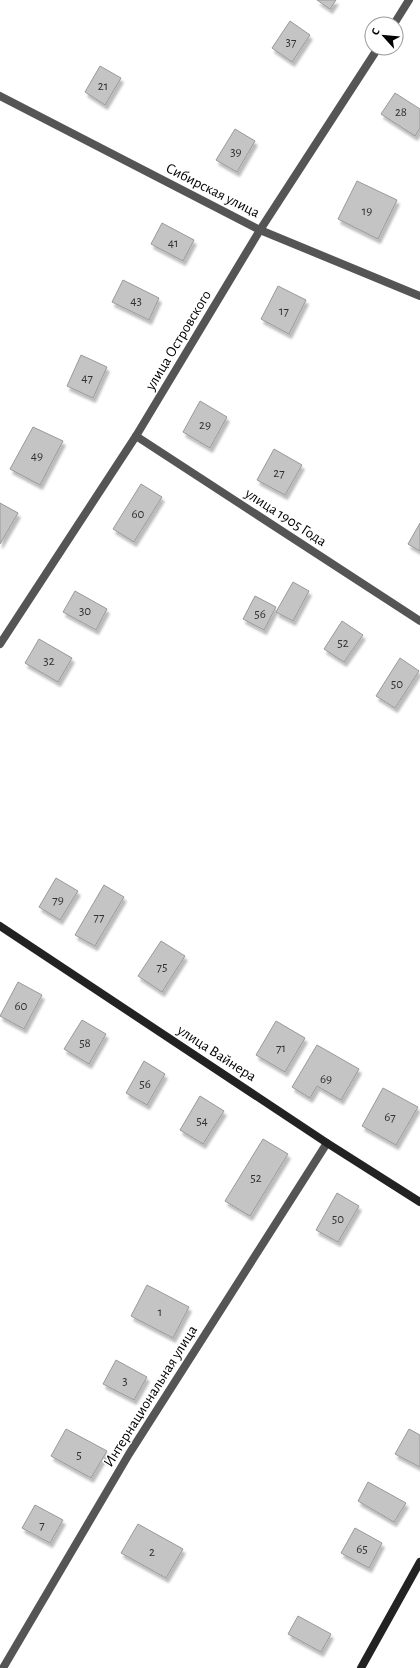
<svg xmlns="http://www.w3.org/2000/svg" width="420" height="1668" font-family="'Alegreya Sans',sans-serif">
<style>
.building{fill:#c4c4c4;stroke:#999;filter:url(#shadow)}
.lines{fill:none;stroke-linecap:round;stroke-linejoin:round}
.street{stroke:#555;stroke-width:8}
.secondary{stroke:#222;stroke-width:8}
.labels{text-anchor:middle;stroke-width:3;stroke-linejoin:round;paint-order:stroke}
.number-label{font-size:13px;fill:#313131}
.street-label{font-size:15px;fill:#000;stroke:#fff}
</style>
<defs>
<filter id="shadow"><feDropShadow dx="2.5" dy="4.5" stdDeviation="1" flood-color="#0004"/></filter>
</defs>
<rect width="100%" height="100%" fill="#fff"/>
<!-- building -->
<g class="building">
<path d="M 317,0 L 336,0 L 330,9 Z"/>
<path d="M 290,21 L 310,35 L 292,62 L 272,48 Z"/>
<path d="M 100,66 L 121,78 L 105,105 L 85,92 Z"/>
<path d="M 395,93 L 420,109 L 420,128 L 415,136 L 381,114 Z"/>
<path d="M 235,129 L 255,141 L 237,172 L 216,160 Z"/>
<path d="M 357,181 L 397,200 L 378,239 L 338,219 Z"/>
<path d="M 162,223 L 194,240 L 183,261 L 151,244 Z"/>
<path d="M 123,280 L 159,298 L 149,320 L 112,302 Z"/>
<path d="M 278,286 L 306,300 L 289,334 L 261,319 Z"/>
<path d="M 81,355 L 107,367 L 93,398 L 67,386 Z"/>
<path d="M 200,401 L 227,417 L 210,448 L 183,432 Z"/>
<path d="M 33,427 L 63,441 L 40,485 L 10,469 Z"/>
<path d="M 274,449 L 302,465 L 285,495 L 257,480 Z"/>
<path d="M 141,484 L 162,497 L 134,542 L 113,529 Z"/>
<path d="M 0,503 L 18,513 L 0,544 Z"/>
<path d="M 420,523 L 420,551 L 408,544 Z"/>
<path d="M 293,582 L 309,591 L 293,621 L 276,612 Z"/>
<path d="M 75,591 L 107,609 L 96,630 L 63,612 Z"/>
<path d="M 255,596 L 276,607 L 264,630 L 243,619 Z"/>
<path d="M 342,621 L 363,635 L 344,662 L 324,649 Z"/>
<path d="M 39,639 L 72,658 L 58,682 L 25,663 Z"/>
<path d="M 400,658 L 419,671 L 395,708 L 376,696 Z"/>
<path d="M 56,878 L 78,891 L 60,920 L 39,907 Z"/>
<path d="M 104,885 L 124,897 L 95,946 L 75,935 Z"/>
<path d="M 161,941 L 185,956 L 162,992 L 138,976 Z"/>
<path d="M 18,982 L 42,995 L 24,1029 L 0,1016 Z"/>
<path d="M 82,1020 L 106,1034 L 89,1064 L 64,1049 Z"/>
<path d="M 276,1021 L 305,1038 L 285,1072 L 256,1055 Z"/>
<path d="M 317,1045 L 359,1069 L 341,1100 L 317,1086 L 310,1098 L 292,1087 Z"/>
<path d="M 144,1061 L 165,1074 L 147,1105 L 126,1093 Z"/>
<path d="M 383,1088 L 418,1107 L 396,1145 L 362,1126 Z"/>
<path d="M 200,1096 L 224,1111 L 203,1144 L 180,1130 Z"/>
<path d="M 263,1139 L 288,1154 L 250,1216 L 225,1201 Z"/>
<path d="M 337,1193 L 359,1206 L 338,1242 L 316,1230 Z"/>
<path d="M 147,1285 L 189,1307 L 173,1338 L 131,1316 Z"/>
<path d="M 116,1360 L 147,1377 L 134,1400 L 103,1384 Z"/>
<path d="M 66,1429 L 107,1451 L 91,1478 L 51,1456 Z"/>
<path d="M 409,1429 L 420,1435 L 420,1467 L 395,1454 Z"/>
<path d="M 368,1482 L 406,1503 L 394,1522 L 358,1501 Z"/>
<path d="M 35,1505 L 63,1520 L 50,1543 L 22,1528 Z"/>
<path d="M 138,1524 L 183,1549 L 166,1578 L 121,1553 Z"/>
<path d="M 355,1528 L 382,1543 L 369,1568 L 341,1553 Z"/>
<path d="M 298,1616 L 331,1634 L 321,1652 L 288,1634 Z"/>
</g>
<g class="lines">
<!-- street -->
<g class="street">
<path d="M 394,24 L 409,0"/>
<path d="M 0,96 L 260,230 L 420,296"/>
<path d="M 136,436 L 420,621"/>
<path d="M 0,644 L 136,436 L 260,230 L 378,48"/>
<path d="M 3,1668 L 129,1454 L 327,1143"/>
</g>
<!-- secondary -->
<g class="secondary">
<path d="M 0,926 L 327,1143 L 420,1202"/>
<path d="M 361,1668 L 420,1562"/>
</g>
</g>
<g class="labels">
<!-- number labels -->
<g class="number-label">
<text x="291" y="46">37</text>
<text x="103" y="90">21</text>
<text x="401" y="116">28</text>
<text x="236" y="156">39</text>
<text x="367" y="215">19</text>
<text x="173" y="247">41</text>
<text x="136" y="305">43</text>
<text x="284" y="315">17</text>
<text x="87" y="382">47</text>
<text x="205" y="429">29</text>
<text x="37" y="460">49</text>
<text x="279" y="477">27</text>
<text x="138" y="518">60</text>
<text x="85" y="615">30</text>
<text x="260" y="618">56</text>
<text x="343" y="647">52</text>
<text x="49" y="665">32</text>
<text x="397" y="688">50</text>
<text x="58" y="904">79</text>
<text x="99" y="921">77</text>
<text x="162" y="971">75</text>
<text x="21" y="1010">60</text>
<text x="85" y="1047">58</text>
<text x="281" y="1052">71</text>
<text x="326" y="1083">69</text>
<text x="145" y="1088">56</text>
<text x="390" y="1121">67</text>
<text x="202" y="1125">54</text>
<text x="256" y="1182">52</text>
<text x="338" y="1223">50</text>
<text x="160" y="1316">1</text>
<text x="125" y="1385">3</text>
<text x="79" y="1459">5</text>
<text x="42" y="1529">7</text>
<text x="362" y="1553">65</text>
<text x="152" y="1556">2</text>
</g>
<!-- street labels -->
<g class="street-label">
<text transform="translate(213 190) rotate(27)" y="5">Сибирская улица</text>
<text transform="translate(178 340) rotate(-59)" y="5">улица Островского</text>
<text transform="translate(286 517) rotate(33)" y="5">улица 1905 Года</text>
<text transform="translate(217 1053) rotate(33)" y="5">улица Вайнера</text>
<text transform="translate(150 1396) rotate(-58)" y="5">Интернациональная улица</text>
</g>
</g>
<!-- north arrow -->
<g transform="translate(384 36) rotate(297)"><circle r="19" fill="#ffffff" stroke="#999999"/>
<path d="M0-3L7 15L0 10L-7 15Z" fill="#000000"/>
<text y="-6" font-size="11" font-weight="bold" text-anchor="middle" fill="#000000">С</text>
</g>
</svg>
